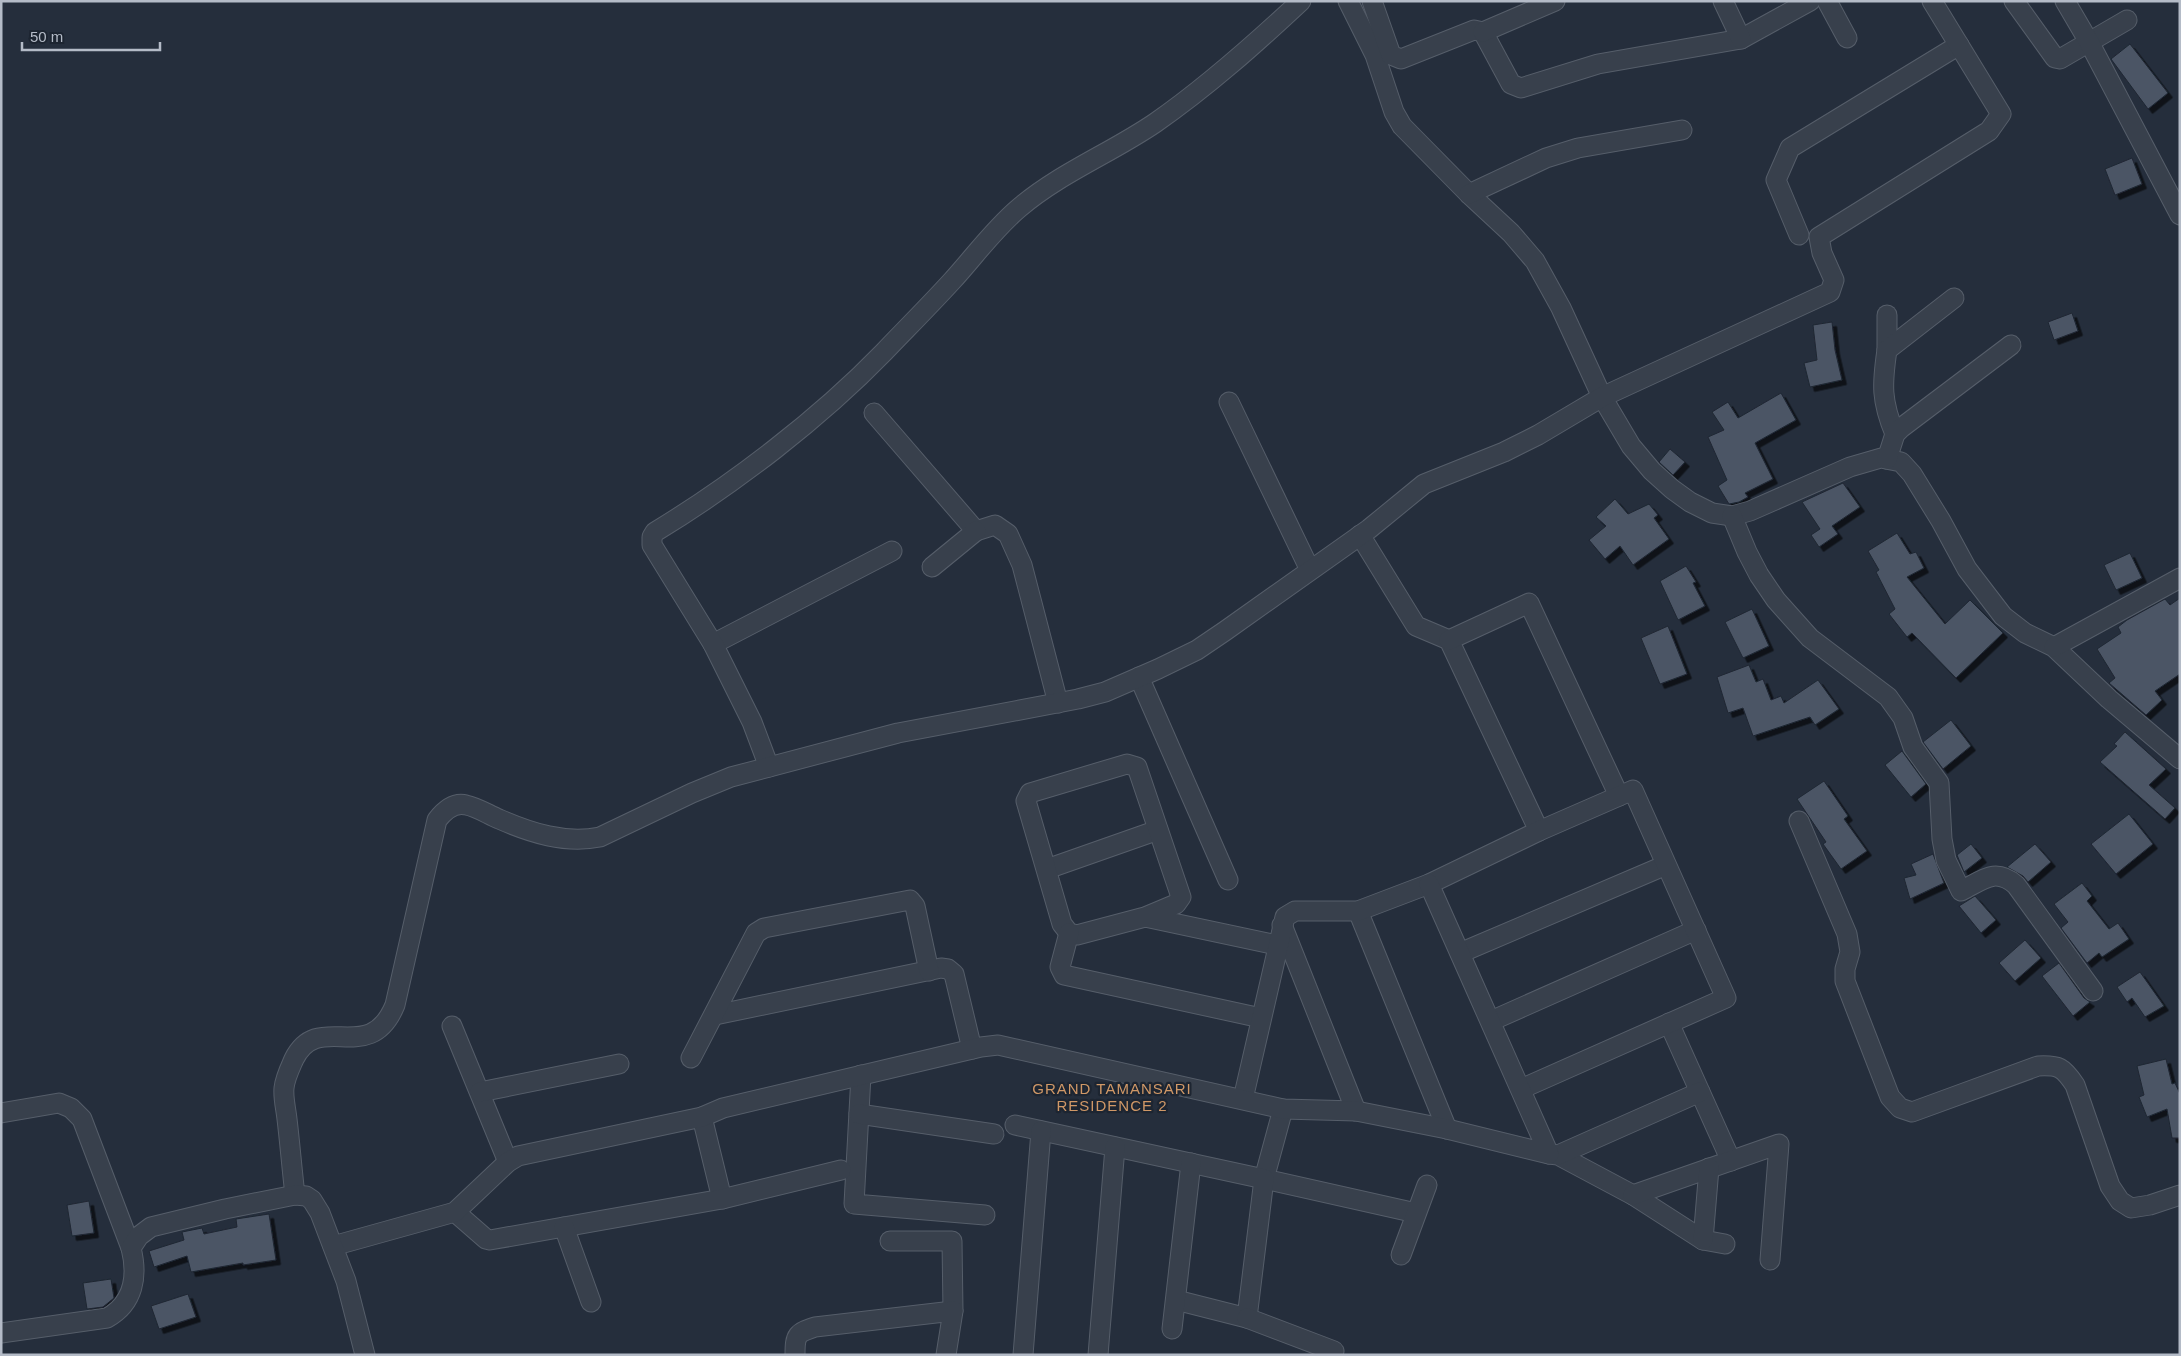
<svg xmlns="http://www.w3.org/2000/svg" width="2181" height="1356" font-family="Helvetica,sans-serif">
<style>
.building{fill:#4b5565;stroke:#1f2733;filter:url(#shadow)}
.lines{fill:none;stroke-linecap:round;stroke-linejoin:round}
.minor-casing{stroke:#565e6a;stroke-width:21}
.minor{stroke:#38404c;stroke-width:19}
.labels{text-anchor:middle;stroke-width:4.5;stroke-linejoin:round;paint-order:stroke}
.neighbourhood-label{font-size:15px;letter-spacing:1px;fill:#d09867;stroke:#1d2531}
</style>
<defs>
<filter id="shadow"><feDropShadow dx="4.5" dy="4.5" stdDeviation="0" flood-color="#0009"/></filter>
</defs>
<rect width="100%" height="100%" fill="#252e3c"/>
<!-- building -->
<g class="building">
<path d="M 2130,44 L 2168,93 L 2148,109 L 2111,59 Z"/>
<path d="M 2132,158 L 2142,184 L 2115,195 L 2105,169 Z"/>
<path d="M 2072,313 L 2078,331 L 2054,340 L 2048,322 Z"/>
<path d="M 1832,322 L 1835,350 L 1842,380 L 1810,387 L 1804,363 L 1817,360 L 1813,325 Z"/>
<path d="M 1781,393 L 1796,420 L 1755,443 L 1773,479 L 1745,493 L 1748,497 L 1739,502 L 1729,504 L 1718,486 L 1727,480 L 1708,437 L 1724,430 L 1712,412 L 1728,402 L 1738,418 Z"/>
<path d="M 1670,449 L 1685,462 L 1673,475 L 1659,462 Z"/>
<path d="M 1843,483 L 1860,507 L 1832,526 L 1838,534 L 1819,547 L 1811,535 L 1820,529 L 1802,502 Z"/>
<path d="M 1615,499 L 1628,514 L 1649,504 L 1658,515 L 1654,518 L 1669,539 L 1633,565 L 1620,546 L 1605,559 L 1589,540 L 1606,526 L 1596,517 Z"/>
<path d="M 1897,533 L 1910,554 L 1916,552 L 1924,568 L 1907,577 L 1945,624 L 1970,600 L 2003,633 L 1956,678 L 1912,633 L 1907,637 L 1889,614 L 1895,609 L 1876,572 L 1879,570 L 1868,551 Z"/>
<path d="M 2130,553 L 2142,578 L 2116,590 L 2104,565 Z"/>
<path d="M 1686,566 L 1696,582 L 1693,583 L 1705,606 L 1678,620 L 1660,581 Z"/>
<path d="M 2180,598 L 2180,674 L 2155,691 L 2162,700 L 2146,715 L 2109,683 L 2115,678 L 2097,649 L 2121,633 L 2118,627 L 2127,620 L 2165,599 L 2170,605 Z"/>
<path d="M 1752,609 L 1769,646 L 1743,658 L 1725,622 Z"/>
<path d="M 1668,626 L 1687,674 L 1660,684 L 1641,638 Z"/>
<path d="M 1749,665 L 1756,682 L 1763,679 L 1771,700 L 1781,696 L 1784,703 L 1818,680 L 1839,709 L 1815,725 L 1810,717 L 1753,736 L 1743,708 L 1728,713 L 1717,677 Z"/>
<path d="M 1951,720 L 1971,746 L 1943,769 L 1923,742 Z"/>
<path d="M 2125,732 L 2166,769 L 2149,785 L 2175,808 L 2165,819 L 2100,762 L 2117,746 L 2114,744 Z"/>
<path d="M 1902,751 L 1926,784 L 1911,797 L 1885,765 Z"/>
<path d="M 1824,781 L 1848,816 L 1844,819 L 1867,851 L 1841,869 L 1823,844 L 1826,842 L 1797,799 Z"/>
<path d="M 2129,814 L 2153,844 L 2116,874 L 2091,844 Z"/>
<path d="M 1971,844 L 1982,858 L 1964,872 L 1957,855 Z"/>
<path d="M 2035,844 L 2051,862 L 2028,882 L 2023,876 L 2007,867 Z"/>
<path d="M 1933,854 L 1944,883 L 1910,899 L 1904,878 L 1916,875 L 1911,864 Z"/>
<path d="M 2082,883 L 2092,896 L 2087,901 L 2109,929 L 2118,923 L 2129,939 L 2102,957 L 2099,953 L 2087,963 L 2061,928 L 2068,922 L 2054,904 Z"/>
<path d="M 1975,896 L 1996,920 L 1981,933 L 1959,906 Z"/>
<path d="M 2025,940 L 2041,958 L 2015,981 L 1999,963 Z"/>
<path d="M 2059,963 L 2084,998 L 2090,1002 L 2073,1016 L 2042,976 Z"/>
<path d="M 2140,972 L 2164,1006 L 2145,1017 L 2132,998 L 2127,1002 L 2117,987 Z"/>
<path d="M 2166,1059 L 2172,1084 L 2175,1083 L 2180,1094 L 2180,1138 L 2172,1138 L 2167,1109 L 2147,1117 L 2139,1097 L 2144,1095 L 2137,1066 Z"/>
<path d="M 89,1201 L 94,1233 L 72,1236 L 67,1205 Z"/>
<path d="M 269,1214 L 276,1260 L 243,1265 L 243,1263 L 191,1272 L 187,1256 L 154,1267 L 149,1251 L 184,1240 L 182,1232 L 202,1228 L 204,1234 L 237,1227 L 236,1219 Z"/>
<path d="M 111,1279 L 114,1298 L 103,1307 L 87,1309 L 83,1283 Z"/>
<path d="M 188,1294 L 196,1317 L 159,1329 L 151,1306 Z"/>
</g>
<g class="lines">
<!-- minor casing -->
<g class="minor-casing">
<g id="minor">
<path d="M 1348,1 L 1375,55 L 1394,112 L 1402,126 L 1469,194 L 1511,233 L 1535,261 L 1561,308 L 1602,397 L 1631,446 L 1652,471 L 1672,489 L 1690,502 L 1712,513 L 1732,516 L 1750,511 L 1850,467 L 1881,458 L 1901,462 L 1912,474 L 1941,521 L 1967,569 L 2003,616 L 2025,633 L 2054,647 L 2109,699 L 2180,759"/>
<path d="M 1372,1 L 1391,55 L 1401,59 L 1474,30 L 1483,32 L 1511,84 L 1521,88 L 1598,64 L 1741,39 L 1810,1"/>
<path d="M 1723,1 L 1741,39"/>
<path d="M 1827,1 L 1847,38"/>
<path d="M 2014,1 L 2055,58 L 2060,59 L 2127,20"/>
<path d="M 2065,1 L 2089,42 L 2180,215"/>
<path d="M 1483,32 L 1555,1"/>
<path d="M 1469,194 L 1546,158 L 1578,148 L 1682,130"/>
<path d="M 1799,235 L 1776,180 L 1790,148 L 1959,45"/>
<path d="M 1887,350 L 1887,315"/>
<path d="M 1229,402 L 1310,570"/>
<path d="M 874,413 L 976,531 L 995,525 L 1008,534 L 1022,565 L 1058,703"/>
<path d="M 1895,434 C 1881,401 1882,384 1887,350 L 1954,298"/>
<path d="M 1887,459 L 1895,434 L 1901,428 L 2011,345"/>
<path d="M 1732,516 L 1747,552 L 1759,575 L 1776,600 L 1810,638 L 1888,697 L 1903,718 L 1913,747 L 1939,783 L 1942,839 L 1946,860 L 1961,891 C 1983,880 1995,867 2016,885 L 2093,991"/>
<path d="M 1360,535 L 1416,626 L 1449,640 L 1539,831"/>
<path d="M 932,567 L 976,531"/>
<path d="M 1449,640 L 1529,603 L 1619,796"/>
<path d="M 713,644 L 892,551"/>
<path d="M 2054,647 L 2180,578"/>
<path d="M 1139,677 L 1228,880"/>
<path d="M 769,767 L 752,722 L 713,644 L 652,545 L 652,537 L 655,532 C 734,484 819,419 884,352 C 906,329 929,306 951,282 C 974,257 993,230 1019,208 C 1060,173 1111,153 1155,123 C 1207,87 1255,44 1301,1"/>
<path d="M 1799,821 L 1847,934 L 1850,952 L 1845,969 L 1845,981 L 1890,1097 L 1900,1108 L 1912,1112 L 2038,1066 C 2059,1065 2063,1067 2075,1085 L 2110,1186 L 2120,1201 L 2131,1208 L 2150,1205 L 2180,1195"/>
<path d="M 1047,869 L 1158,830"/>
<path d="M 1358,911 L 1447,1129"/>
<path d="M 1145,917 L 1176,904 L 1181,897 L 1137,767 L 1127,764 L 1030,793 L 1026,801 L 1062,924 L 1069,933 L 1077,935 L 1145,917 L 1277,945"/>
<path d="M 1282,925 L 1356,1111"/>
<path d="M 1069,933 L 1060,967 L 1064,975 L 1261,1018"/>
<path d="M 1460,953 L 1666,865"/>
<path d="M 715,1015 L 941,968 L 948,969 L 954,974 L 972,1049"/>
<path d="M 1491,1021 L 1696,930"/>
<path d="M 1669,1023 L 1731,1161"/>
<path d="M 452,1026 L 508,1162"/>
<path d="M 691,1058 L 756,933 L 764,928 L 910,900 L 915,906 L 929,971"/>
<path d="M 861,1075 L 854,1204 L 985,1215"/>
<path d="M 480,1092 L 619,1064"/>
<path d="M 1243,1099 L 1285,917 L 1295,911 L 1358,911 L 1429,884 L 1539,831 L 1633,790 L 1726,998 L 1521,1089"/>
<path d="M 1283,1109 L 1264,1179 L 1416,1213"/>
<path d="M 1,1113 L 59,1103 L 71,1108 L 82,1119 L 131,1248"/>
<path d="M 859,1114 L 994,1134"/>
<path d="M 702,1117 L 722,1199"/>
<path d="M 1015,1125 L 1264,1179 L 1247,1318 L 1176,1300"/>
<path d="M 1549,1154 L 1558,1155 L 1633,1195 L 1703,1240 L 1725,1244"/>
<path d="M 1558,1155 L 1700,1092"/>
<path d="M 295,1195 C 292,1170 290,1144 287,1119 C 286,1109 283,1098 284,1088 C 285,1078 290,1068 294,1059 C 319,1009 369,1068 395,1005 L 437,820 C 444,811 454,802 466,805 C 477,807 489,815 499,819 C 531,833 565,844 600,837 L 692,793 L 731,777 L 898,733 L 1078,699 L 1105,692 L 1158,669 L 1197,650 L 1225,631 L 1369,529 L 1424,484 L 1504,452 L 1538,435 L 1602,397 L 1830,292 L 1834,280 L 1822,253 L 1819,237 L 1989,131 L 2001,114 L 1932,1"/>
<path d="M 1633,1195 L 1779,1144 L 1770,1260"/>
<path d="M 455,1212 L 486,1239 L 490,1240 L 722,1199 L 841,1170"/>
<path d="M 564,1227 L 591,1302"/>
<path d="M 1703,1240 L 1709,1168"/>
<path d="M 890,1241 L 952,1241 L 953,1311"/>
<path d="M 333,1246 L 455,1212 L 508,1162 L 518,1156 L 702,1117 L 723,1108 L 981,1047 L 998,1045 L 1283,1109 L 1356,1111 L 1447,1129 L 1549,1154 L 1429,884"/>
<path d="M 1401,1255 L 1427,1185"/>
<path d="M 1247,1318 L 1334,1351"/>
<path d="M 1172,1329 L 1191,1163"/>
<path d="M 1,1333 L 107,1318 C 134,1303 138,1276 131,1248 L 139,1236 L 151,1227 L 225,1209 L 295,1195 L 306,1196 L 312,1200 L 320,1213 L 346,1281 L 365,1355"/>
<path d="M 795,1355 C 795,1334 797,1333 815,1327 L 953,1311 L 946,1355"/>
<path d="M 1023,1355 L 1041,1131"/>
<path d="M 1098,1355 L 1115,1147"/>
</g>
</g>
<!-- minor -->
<use href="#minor" class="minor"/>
</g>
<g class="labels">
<!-- neighbourhood labels -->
<g class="neighbourhood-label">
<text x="1112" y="1094">GRAND TAMANSARI<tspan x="1112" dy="17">RESIDENCE 2</tspan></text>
</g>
</g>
<!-- border -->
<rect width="2181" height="1356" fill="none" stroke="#b4bbc7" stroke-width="5"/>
<!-- scale -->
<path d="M22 42v8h138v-8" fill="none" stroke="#b4bbc7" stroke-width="2.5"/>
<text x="30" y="42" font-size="15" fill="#b4bbc7" stroke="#1d2531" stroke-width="4" paint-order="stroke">50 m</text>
</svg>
